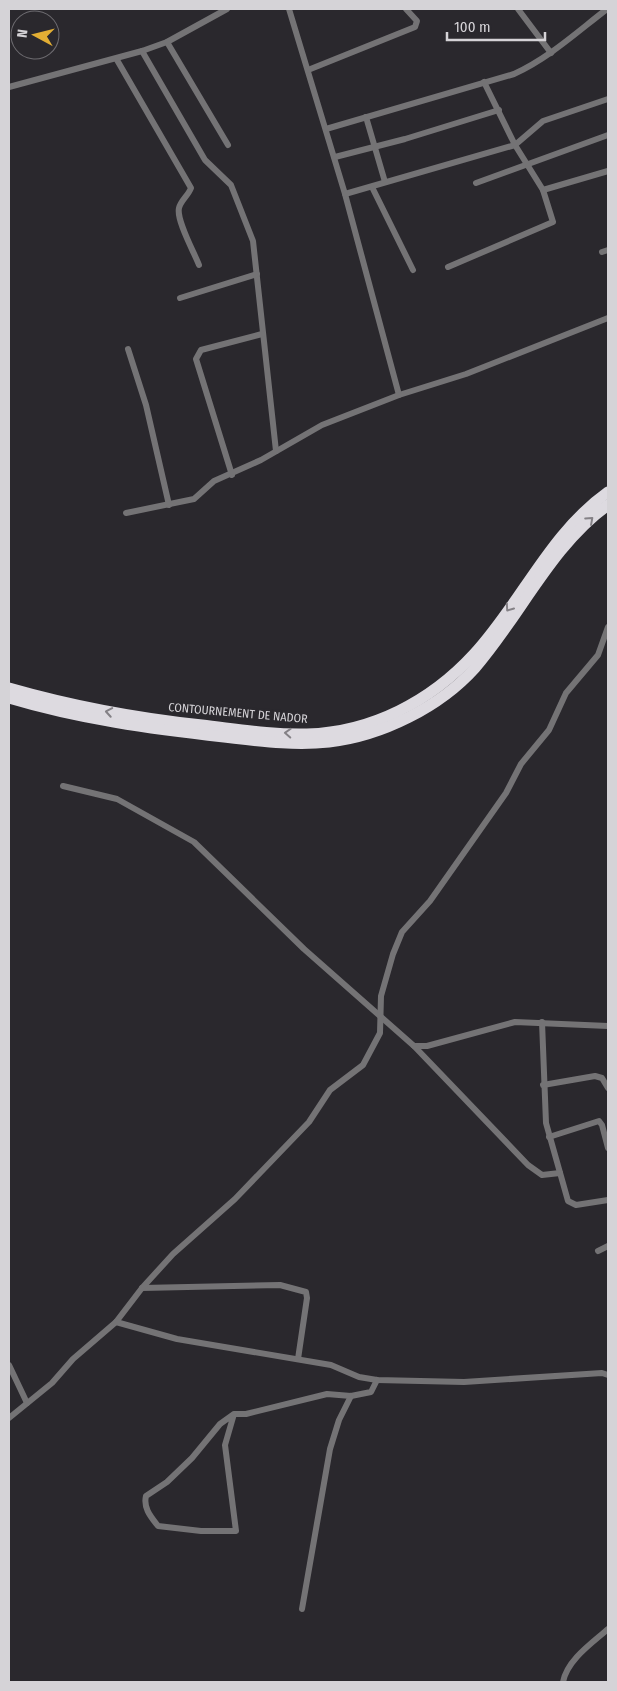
<svg xmlns="http://www.w3.org/2000/svg" width="617" height="1691" font-family="'Fira Sans Condensed',sans-serif">
<style>
.lines{fill:none;stroke-linecap:round;stroke-linejoin:round}
.street{stroke:#747375;stroke-width:6}
.highway{stroke:#dddae0;stroke-width:11}
.oneway{stroke:#848186}
.labels{text-anchor:middle;stroke-width:5;stroke-linejoin:round;paint-order:stroke}
.street-label{font-size:12px;fill:#d5d3d7;stroke:#2a282d}
</style>
<rect width="100%" height="100%" fill="#2a282d"/>
<g class="lines">
<!-- street -->
<g class="street">
<path d="M 289,9 L 345,194 L 399,395"/>
<path d="M 518,9 L 551,53"/>
<path d="M 167,42 L 228,145"/>
<path d="M 142,51 L 205,160 L 231,185 L 253,241 L 276,451"/>
<path d="M 117,60 L 191,188 C 188,196 181,200 179,208 C 176,220 194,252 199,265"/>
<path d="M 308,70 L 415,27 L 417,21 L 406,9"/>
<path d="M 9,87 L 142,51 L 167,42 L 227,9"/>
<path d="M 366,117 L 385,182"/>
<path d="M 326,129 L 514,74 C 549,58 577,32 607,9"/>
<path d="M 335,157 L 405,139 L 499,110"/>
<path d="M 476,183 L 608,135"/>
<path d="M 372,187 L 413,270"/>
<path d="M 543,190 L 608,171"/>
<path d="M 345,194 L 515,145 L 543,121 L 608,99"/>
<path d="M 602,252 L 608,250"/>
<path d="M 448,267 L 553,222 L 543,190 L 515,145 L 484,82"/>
<path d="M 180,298 L 257,274"/>
<path d="M 128,349 L 146,405 L 169,505"/>
<path d="M 232,475 L 196,359 L 201,350 L 262,334"/>
<path d="M 126,513 L 194,499 L 214,481 L 261,460 L 322,425 L 399,395 L 466,374 L 608,318"/>
<path d="M 63,786 L 117,799 L 194,842 L 304,949 L 414,1046 L 427,1046 L 515,1022 L 608,1026"/>
<path d="M 542,1022 L 546,1123 L 568,1201 L 576,1205 L 608,1200"/>
<path d="M 414,1046 L 528,1165 L 542,1175 L 560,1173"/>
<path d="M 543,1085 L 595,1076 L 602,1078 L 608,1088"/>
<path d="M 549,1137 L 599,1121 L 602,1125 L 608,1148"/>
<path d="M 598,1251 L 608,1246"/>
<path d="M 142,1288 L 280,1285 L 306,1292 L 307,1298 L 298,1359"/>
<path d="M 116,1322 L 177,1339 L 331,1365 L 359,1377 L 377,1380 L 464,1382 L 602,1373 L 608,1375"/>
<path d="M 9,1365 L 27,1403"/>
<path d="M 234,1414 L 225,1445 L 236,1531 L 201,1531 L 158,1526 C 151,1517 143,1508 146,1496 L 167,1482 L 192,1458 L 220,1424 L 234,1414 L 246,1414 L 327,1394 L 351,1396 L 371,1392 L 377,1380"/>
<path d="M 9,1418 L 52,1383 L 73,1359 L 116,1322 L 142,1288 L 173,1254 L 235,1199 L 309,1122 L 330,1090 L 363,1065 L 380,1033 L 381,996 L 393,954 L 402,932 L 430,901 L 506,793 L 521,764 L 549,730 L 566,693 L 598,655 L 608,627"/>
<path d="M 302,1609 L 330,1449 L 339,1420 L 351,1396"/>
<path d="M 563,1682 C 567,1660 592,1643 608,1629"/>
</g>
<!-- highway -->
<g class="highway">
<path d="M 9,688 C 72,706 136,718 202,725 C 237,729 272,735 307,734 C 372,732 431,701 474,654 C 522,602 549,534 608,492"/>
<path d="M 9,698 C 79,719 151,729 224,737 C 259,741 294,746 329,742 C 382,736 440,707 475,668 C 521,615 551,546 608,505"/>
</g>
</g>
<!-- one-way arrows -->
<defs><path id="oneway-chevron" d="M-2-3.5L2.5 0L-2 3.5" fill="none" stroke-width="1.6" stroke-linecap="round" stroke-linejoin="round" transform="scale(1.25)"/></defs>
<g class="oneway">
<use href="#oneway-chevron" transform="translate(590 520) rotate(-42)"/>
<use href="#oneway-chevron" transform="translate(509 608) rotate(125)"/>
<use href="#oneway-chevron" transform="translate(109 712) rotate(-170)"/>
<use href="#oneway-chevron" transform="translate(288 733) rotate(-177)"/>
</g>
<g class="labels">
<!-- street labels -->
<g class="street-label">
<text transform="translate(238 713) rotate(5)" y="4">CONTOURNEMENT DE NADOR</text>
</g>
</g>
<!-- border -->
<rect width="617" height="1691" fill="none" stroke="#d5d3d7" stroke-width="20"/>
<!-- north arrow -->
<g transform="translate(35 35) rotate(277)"><circle r="24" fill="#2a282d" stroke="#6e6c71"/>
<path d="M0-4L9 19L0 12L-9 19Z" fill="#e2ae34"/>
<text y="-8" font-size="14" font-weight="bold" text-anchor="middle" fill="#d5d3d7">N</text>
</g>
<!-- scale -->
<path d="M447 32v8h98v-8" fill="none" stroke="#d5d3d7" stroke-width="2.5"/>
<text x="454" y="32" font-size="15" fill="#d5d3d7" stroke="#2a282d" stroke-width="4" paint-order="stroke">100 m</text>
</svg>
